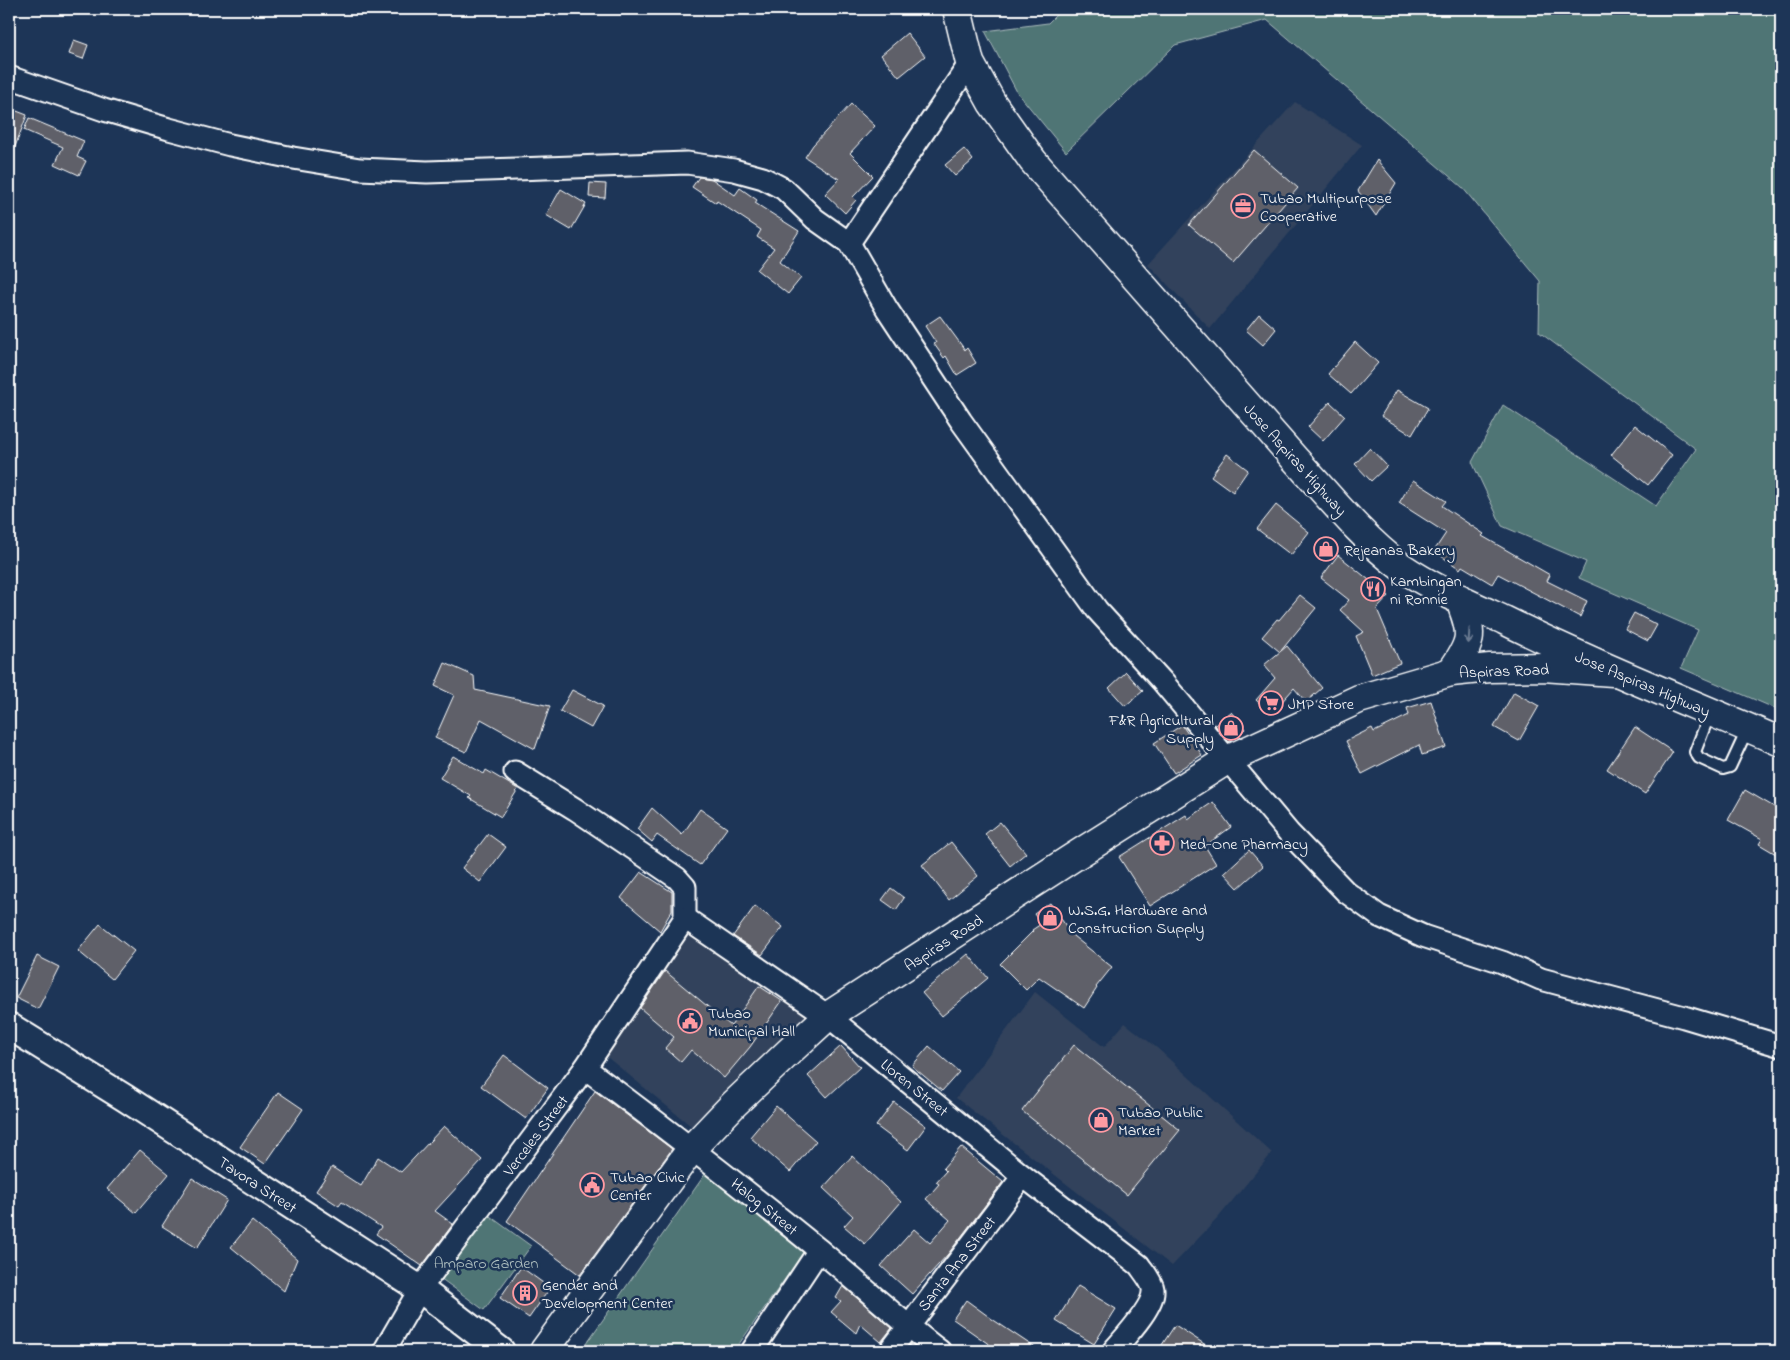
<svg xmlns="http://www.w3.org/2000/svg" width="1790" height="1360" font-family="'Indie Flower',sans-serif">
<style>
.built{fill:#31425c}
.green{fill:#507475;stroke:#a8baba}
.building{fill:#5f6169;stroke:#fff}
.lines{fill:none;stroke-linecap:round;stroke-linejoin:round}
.service-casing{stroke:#fff;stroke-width:14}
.minor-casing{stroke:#fff;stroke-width:25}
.tertiary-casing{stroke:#fff;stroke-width:30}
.secondary-casing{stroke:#fff;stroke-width:31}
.primary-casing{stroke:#fff;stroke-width:31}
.service{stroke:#1d3557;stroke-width:10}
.minor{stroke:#1d3557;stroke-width:21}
.tertiary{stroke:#1d3557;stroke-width:26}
.secondary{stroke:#1d3557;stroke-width:28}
.primary{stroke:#1d3557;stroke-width:28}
.oneway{stroke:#6c7c92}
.labels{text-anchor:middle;stroke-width:5;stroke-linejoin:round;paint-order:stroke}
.poi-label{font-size:16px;fill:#fff;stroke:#1d3557;text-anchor:start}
.street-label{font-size:16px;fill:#fff;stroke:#1d3557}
.park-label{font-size:16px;fill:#b0c0c1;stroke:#1d3557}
</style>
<rect width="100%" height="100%" fill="#1d3557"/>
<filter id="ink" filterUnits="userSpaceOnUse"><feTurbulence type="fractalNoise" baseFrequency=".02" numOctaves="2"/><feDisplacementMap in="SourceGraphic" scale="10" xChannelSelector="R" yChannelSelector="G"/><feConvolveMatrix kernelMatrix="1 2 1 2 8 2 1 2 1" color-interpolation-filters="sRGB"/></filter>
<g filter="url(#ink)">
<!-- built -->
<g class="built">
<path d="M 1295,102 L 1362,145 L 1210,329 L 1148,264 Z"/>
<path d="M 688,926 L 808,1014 L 691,1126 L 602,1053 Z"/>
<path d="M 1035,992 L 1104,1047 L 1125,1023 L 1157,1048 L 1272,1153 L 1218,1218 L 1172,1266 L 956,1098 Z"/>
</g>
<!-- green -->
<g class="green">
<path d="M 1062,9 L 1781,9 L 1781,711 L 1681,668 L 1698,630 L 1579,578 L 1586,562 L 1502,526 L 1472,462 L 1503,405 L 1656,506 L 1696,449 L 1539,332 L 1540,281 L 1462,187 L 1267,20 L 1175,45 L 1066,152 L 1017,92 L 985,31 L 1048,23 Z"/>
<path d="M 708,1170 L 809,1245 L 734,1351 L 581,1351 Z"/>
<path d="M 487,1214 L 531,1246 L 484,1310 L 440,1278 Z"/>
</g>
<!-- building -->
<g class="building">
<path d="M 907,33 L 925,56 L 899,77 L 881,55 Z"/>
<path d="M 74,40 L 88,45 L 83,59 L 69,54 Z"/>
<path d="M 851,104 L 875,126 L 850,153 L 873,176 L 853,197 L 856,200 L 845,213 L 825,194 L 839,179 L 805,157 L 813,145 Z"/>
<path d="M 9,108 L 27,115 L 10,160 L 9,159 Z"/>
<path d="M 29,118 L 84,141 L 77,157 L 86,161 L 79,175 L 55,164 L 63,147 L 24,130 Z"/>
<path d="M 964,149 L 973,160 L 955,176 L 945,165 Z"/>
<path d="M 1254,150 L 1298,188 L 1233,263 L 1189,225 Z"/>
<path d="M 1377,160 L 1396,183 L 1376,216 L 1358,191 Z"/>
<path d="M 699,177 L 712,179 L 735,195 L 740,188 L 757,200 L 755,203 L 799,231 L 780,261 L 801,278 L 788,294 L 757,270 L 774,248 L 757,237 L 761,230 L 717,201 L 716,203 L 692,187 Z"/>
<path d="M 590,183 L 606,184 L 605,198 L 589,197 Z"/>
<path d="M 561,189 L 586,204 L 571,230 L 546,215 Z"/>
<path d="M 1259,314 L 1276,329 L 1263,345 L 1246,330 Z"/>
<path d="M 940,316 L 965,350 L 967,348 L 976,363 L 957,375 L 946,356 L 944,358 L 934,344 L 936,343 L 925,326 Z"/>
<path d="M 1355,342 L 1378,363 L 1351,394 L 1328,374 Z"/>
<path d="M 1397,390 L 1428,408 L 1412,435 L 1381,416 Z"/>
<path d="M 1330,402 L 1345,416 L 1323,441 L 1308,427 Z"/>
<path d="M 1635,425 L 1672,455 L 1648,485 L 1611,455 Z"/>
<path d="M 1370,448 L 1387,466 L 1371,481 L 1355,464 Z"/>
<path d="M 1227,454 L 1248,470 L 1233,492 L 1211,476 Z"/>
<path d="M 1413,480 L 1446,501 L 1442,506 L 1484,534 L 1482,536 L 1550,575 L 1547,581 L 1587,601 L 1580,617 L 1498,574 L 1492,584 L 1462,566 L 1460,569 L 1434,551 L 1446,533 L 1399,503 Z"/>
<path d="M 1276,505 L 1309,532 L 1291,555 L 1257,529 Z"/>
<path d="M 1338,555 L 1389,596 L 1377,609 L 1400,663 L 1372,675 L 1356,636 L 1364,632 L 1340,610 L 1349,600 L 1321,578 Z"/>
<path d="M 1300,595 L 1316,608 L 1280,652 L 1262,637 L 1277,619 L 1279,620 Z"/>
<path d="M 1634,613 L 1657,625 L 1648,641 L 1625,629 Z"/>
<path d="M 1287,646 L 1322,688 L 1306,702 L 1294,688 L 1271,714 L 1256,700 L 1275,678 L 1264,665 Z"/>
<path d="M 445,663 L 474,676 L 475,690 L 550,706 L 535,749 L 481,719 L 466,752 L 435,738 L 454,695 L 435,686 Z"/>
<path d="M 1126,672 L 1143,691 L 1125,706 L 1109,688 Z"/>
<path d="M 572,690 L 603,706 L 591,728 L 560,711 Z"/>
<path d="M 1514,692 L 1539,706 L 1519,741 L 1494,727 Z"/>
<path d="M 1431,701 L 1446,747 L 1422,755 L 1419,745 L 1362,774 L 1346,741 L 1372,728 L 1374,732 L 1409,715 L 1407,708 Z"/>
<path d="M 1231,712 L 1245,729 L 1229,742 L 1215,725 Z"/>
<path d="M 1182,725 L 1202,755 L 1174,773 L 1154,743 Z"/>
<path d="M 1635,727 L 1673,752 L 1645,794 L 1607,769 Z"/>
<path d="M 453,756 L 484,774 L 486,770 L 518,789 L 501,817 L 469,798 L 471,796 L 440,778 Z"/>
<path d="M 1745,790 L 1781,811 L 1781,857 L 1759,844 L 1762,839 L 1728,820 Z"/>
<path d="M 1213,802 L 1231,827 L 1205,846 L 1216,864 L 1150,906 L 1119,857 L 1186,815 L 1188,819 Z"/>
<path d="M 652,808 L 682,835 L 700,809 L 727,828 L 700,865 L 657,835 L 652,842 L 637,829 Z"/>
<path d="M 1000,822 L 1026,853 L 1010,866 L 985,834 Z"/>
<path d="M 488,834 L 506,847 L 480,882 L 462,868 Z"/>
<path d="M 951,842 L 978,876 L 949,900 L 922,865 Z"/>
<path d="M 1249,850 L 1263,866 L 1238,888 L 1224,873 Z"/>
<path d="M 641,872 L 672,892 L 672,910 L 660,931 L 621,898 Z"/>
<path d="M 891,888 L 904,898 L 896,910 L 882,900 Z"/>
<path d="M 1050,903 L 1073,936 L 1112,967 L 1096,987 L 1097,988 L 1084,1008 L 1039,977 L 1026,990 L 1000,964 L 1033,931 L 1032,930 L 1041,924 L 1034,914 Z"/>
<path d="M 755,906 L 783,927 L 762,955 L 733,936 Z"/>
<path d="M 100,924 L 134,951 L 112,979 L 78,951 Z"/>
<path d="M 968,954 L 988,978 L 942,1016 L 922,993 Z"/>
<path d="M 37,956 L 59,967 L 38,1009 L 16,998 Z"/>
<path d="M 665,971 L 731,1026 L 759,986 L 782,1001 L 750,1047 L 724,1078 L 691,1050 L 681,1062 L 665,1048 L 674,1037 L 640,1008 Z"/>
<path d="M 1074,1045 L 1180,1130 L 1127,1195 L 1022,1111 Z"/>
<path d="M 841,1046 L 860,1067 L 827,1097 L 808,1076 Z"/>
<path d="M 929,1046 L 959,1072 L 942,1091 L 912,1066 Z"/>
<path d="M 504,1055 L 548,1088 L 526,1119 L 481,1086 Z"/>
<path d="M 595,1091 L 672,1149 L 580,1275 L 507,1221 Z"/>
<path d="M 278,1092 L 303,1109 L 265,1164 L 240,1147 Z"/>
<path d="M 894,1102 L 926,1126 L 908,1150 L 876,1126 Z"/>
<path d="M 776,1106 L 816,1141 L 790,1172 L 750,1137 Z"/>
<path d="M 444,1126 L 482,1160 L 435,1211 L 453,1224 L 422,1266 L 376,1234 L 381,1227 L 342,1202 L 339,1206 L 316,1191 L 332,1167 L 361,1186 L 378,1157 L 401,1172 Z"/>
<path d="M 961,1147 L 1003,1182 L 948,1254 L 912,1294 L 881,1266 L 914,1229 L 930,1243 L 950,1220 L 926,1199 L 939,1184 L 936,1182 L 946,1171 L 943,1168 Z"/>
<path d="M 140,1150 L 169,1174 L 136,1213 L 107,1189 Z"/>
<path d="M 852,1156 L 901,1202 L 865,1244 L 844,1226 L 853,1216 L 823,1188 Z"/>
<path d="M 192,1178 L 227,1200 L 197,1248 L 162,1226 Z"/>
<path d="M 252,1221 L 297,1259 L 284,1291 L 231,1247 Z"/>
<path d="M 521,1267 L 550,1288 L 529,1318 L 500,1298 Z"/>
<path d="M 843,1286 L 892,1328 L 881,1342 L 860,1324 L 856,1333 L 831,1312 L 841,1301 L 836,1298 Z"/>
<path d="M 1078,1286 L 1116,1309 L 1094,1344 L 1056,1321 Z"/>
<path d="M 966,1300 L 992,1319 L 1040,1351 L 997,1351 L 989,1346 L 990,1345 L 953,1319 Z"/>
<path d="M 1175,1325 L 1215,1351 L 1158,1351 Z"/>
</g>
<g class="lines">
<!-- service casing -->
<g class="service-casing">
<path id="service" d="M 1710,713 L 1695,752 L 1699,758 L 1723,769 L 1730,767 L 1748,728"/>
</g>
<!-- minor casing -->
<g class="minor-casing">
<g id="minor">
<path d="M 9,77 L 104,110 L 169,129 L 230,145 L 293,158 L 360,169 L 427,172 L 687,163 L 734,170 L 763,178 L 784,189 L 815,219 L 849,243 L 887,309 L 961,421 L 1097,610 L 1162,681 L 1289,833 L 1346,892 L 1379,916 L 1423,936 L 1502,962 L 1541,979 L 1684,1017 L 1781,1046"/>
<path d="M 849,243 L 970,63"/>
<path d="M 515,772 L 575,809 L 677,878 L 685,887 L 685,918"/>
<path d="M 685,918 L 828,1016 L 1023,1176 L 1139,1265 C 1143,1271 1152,1281 1153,1289 C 1155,1306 1124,1338 1113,1351"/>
<path d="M 585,1068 C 664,1127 742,1187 818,1249 C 859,1283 898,1319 940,1351"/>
<path d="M 384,1351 L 420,1289 L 585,1068 L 685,918"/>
<path d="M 752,1351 L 819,1250"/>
<path d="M 890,1351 L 1023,1176"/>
</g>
</g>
<!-- tertiary casing -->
<g class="tertiary-casing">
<path id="tertiary" d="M 9,1026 L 125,1098 L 420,1289 L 501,1351"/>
</g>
<!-- secondary casing -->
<g class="secondary-casing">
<g id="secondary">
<path d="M 1451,672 C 1474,640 1473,634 1459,598"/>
<path d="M 544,1351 L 692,1148 L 734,1104 L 792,1049 L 828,1016 L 1072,858 L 1227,760 L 1359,699 L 1451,672 L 1490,668 L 1543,667 L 1613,672"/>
</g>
</g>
<!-- primary casing -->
<g class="primary-casing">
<path id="primary" d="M 957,9 L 970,63 L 992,103 L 1033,161 L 1294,458 C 1327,494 1362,538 1400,566 C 1432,588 1469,604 1504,620 C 1595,665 1689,702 1781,742"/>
</g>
<!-- service -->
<use href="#service" class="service"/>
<!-- minor -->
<use href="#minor" class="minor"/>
<!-- tertiary -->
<use href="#tertiary" class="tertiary"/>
<!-- secondary -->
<use href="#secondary" class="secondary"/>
<!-- primary -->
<use href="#primary" class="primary"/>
</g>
<!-- one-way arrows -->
<defs><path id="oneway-shaft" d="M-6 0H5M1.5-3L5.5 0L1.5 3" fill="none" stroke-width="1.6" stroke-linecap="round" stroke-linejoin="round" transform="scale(1.25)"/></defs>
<use class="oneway" href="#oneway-shaft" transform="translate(1469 636) rotate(94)"/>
</g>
<!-- icons -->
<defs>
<g id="office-ring" transform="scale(1.25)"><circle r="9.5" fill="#1d3557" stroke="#ff9aa2" stroke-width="1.5"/><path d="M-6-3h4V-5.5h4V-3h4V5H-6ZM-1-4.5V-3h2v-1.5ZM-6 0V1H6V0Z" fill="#ff9aa2"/></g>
<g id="shop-ring" transform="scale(1.25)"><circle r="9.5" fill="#1d3557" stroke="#ff9aa2" stroke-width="1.5"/><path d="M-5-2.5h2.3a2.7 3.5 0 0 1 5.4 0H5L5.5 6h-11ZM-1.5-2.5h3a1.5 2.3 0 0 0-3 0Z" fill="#ff9aa2"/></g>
<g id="restaurant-ring" transform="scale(1.25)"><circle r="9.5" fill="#1d3557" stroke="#ff9aa2" stroke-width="1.5"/><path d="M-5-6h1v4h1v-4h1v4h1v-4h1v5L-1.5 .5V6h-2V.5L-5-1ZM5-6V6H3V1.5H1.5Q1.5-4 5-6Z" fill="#ff9aa2"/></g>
<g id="supermarket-ring" transform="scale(1.25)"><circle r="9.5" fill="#1d3557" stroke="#ff9aa2" stroke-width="1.5"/><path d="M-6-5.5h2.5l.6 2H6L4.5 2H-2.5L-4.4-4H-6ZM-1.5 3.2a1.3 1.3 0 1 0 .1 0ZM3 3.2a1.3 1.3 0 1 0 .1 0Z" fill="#ff9aa2"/></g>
<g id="pharmacy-ring" transform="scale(1.25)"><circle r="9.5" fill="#1d3557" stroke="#ff9aa2" stroke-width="1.5"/><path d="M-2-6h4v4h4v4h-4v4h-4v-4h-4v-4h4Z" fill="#ff9aa2"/></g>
<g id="civic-ring" transform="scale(1.25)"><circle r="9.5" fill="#1d3557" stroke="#ff9aa2" stroke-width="1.5"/><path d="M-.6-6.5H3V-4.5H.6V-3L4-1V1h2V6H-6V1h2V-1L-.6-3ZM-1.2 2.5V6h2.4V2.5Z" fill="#ff9aa2"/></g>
<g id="building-ring" transform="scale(1.25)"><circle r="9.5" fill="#1d3557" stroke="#ff9aa2" stroke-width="1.5"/><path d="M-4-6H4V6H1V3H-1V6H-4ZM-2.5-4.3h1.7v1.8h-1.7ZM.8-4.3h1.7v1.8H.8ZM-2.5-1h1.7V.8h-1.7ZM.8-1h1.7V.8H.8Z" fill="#ff9aa2"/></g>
</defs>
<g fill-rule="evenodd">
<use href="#office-ring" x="1243" y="206"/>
<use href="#shop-ring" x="1326" y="549"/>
<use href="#restaurant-ring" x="1373" y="589"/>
<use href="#supermarket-ring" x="1271" y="703"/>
<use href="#shop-ring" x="1231" y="728"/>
<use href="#pharmacy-ring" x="1162" y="843"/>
<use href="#shop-ring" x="1050" y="918"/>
<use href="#civic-ring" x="690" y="1021"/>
<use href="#shop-ring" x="1101" y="1120"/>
<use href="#civic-ring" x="592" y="1185"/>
<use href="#building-ring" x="525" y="1293"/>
</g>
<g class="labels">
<!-- poi labels -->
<g class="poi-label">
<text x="1260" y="203">Tubao Multipurpose<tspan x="1260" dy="18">Cooperative</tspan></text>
<text x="1344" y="555">Rejeanas Bakery</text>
<text x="1390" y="586">Kambingan<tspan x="1390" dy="18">ni Ronnie</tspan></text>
<text x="1288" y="709">JMP Store</text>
<text x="1214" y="725" text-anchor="end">F&amp;R Agricultural<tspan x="1214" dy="18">Supply</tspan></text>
<text x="1180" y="849">Med-One Pharmacy</text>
<text x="1068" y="915">W.S.G. Hardware and<tspan x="1068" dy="18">Construction Supply</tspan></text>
<text x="708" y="1018">Tubao<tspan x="708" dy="18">Municipal Hall</tspan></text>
<text x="1118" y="1117">Tubao Public<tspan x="1118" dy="18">Market</tspan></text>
<text x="610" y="1182">Tubao Civic<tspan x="610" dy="18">Center</tspan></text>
<text x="542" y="1290">Gender and<tspan x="542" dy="18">Development Center</tspan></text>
</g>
<!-- street labels -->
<g class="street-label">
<text transform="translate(1296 459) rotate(48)" y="6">Jose Aspiras Highway</text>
<text transform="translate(1504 670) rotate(-2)" y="6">Aspiras Road</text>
<text transform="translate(1643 683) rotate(23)" y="6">Jose Aspiras Highway</text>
<text transform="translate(943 942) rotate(-33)" y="6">Aspiras Road</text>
<text transform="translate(915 1087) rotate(39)" y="6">Lloren Street</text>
<text transform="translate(535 1135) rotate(-53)" y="6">Verceles Street</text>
<text transform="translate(258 1184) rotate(33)" y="6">Tavora Street</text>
<text transform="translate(765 1206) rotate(39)" y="6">Halog Street</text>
<text transform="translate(956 1263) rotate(-52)" y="6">Santa Ana Street</text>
</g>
<!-- park labels -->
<g class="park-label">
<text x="486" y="1268">Amparo Garden</text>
</g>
</g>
<!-- margin -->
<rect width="1790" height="1360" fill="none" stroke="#1d3557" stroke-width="30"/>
<rect x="15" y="15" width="1760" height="1330" fill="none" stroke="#fff" stroke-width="2" filter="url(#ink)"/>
</svg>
